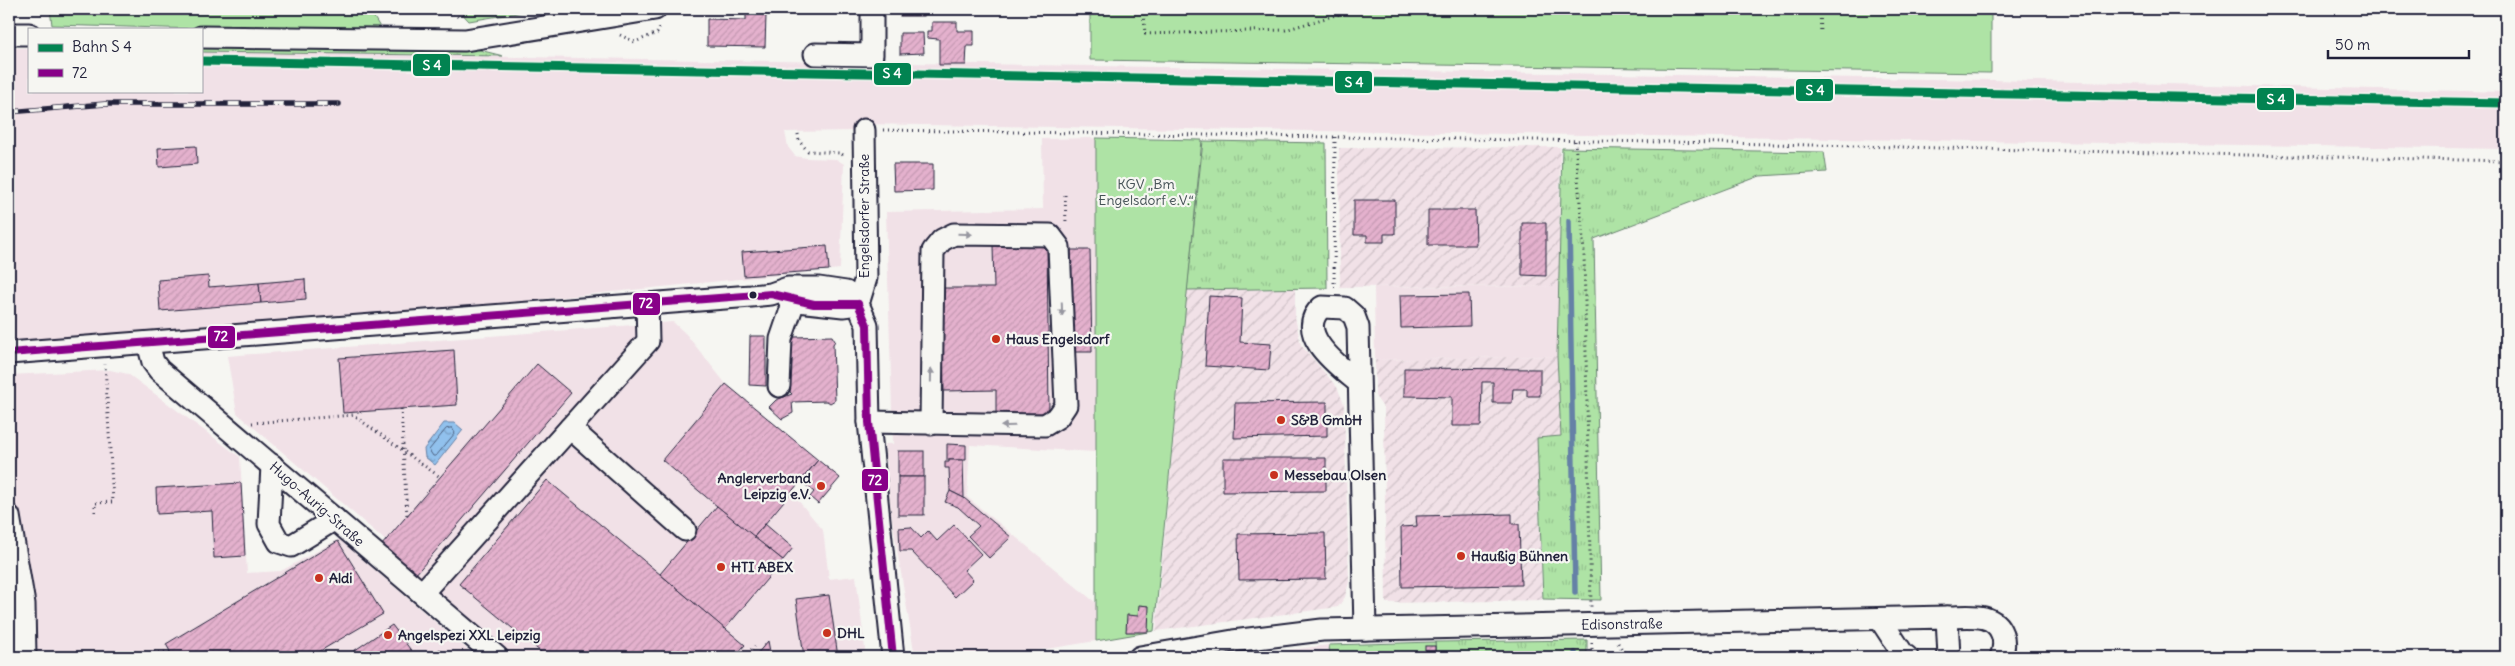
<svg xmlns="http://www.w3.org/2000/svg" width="2515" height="666" font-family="Delius,sans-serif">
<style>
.built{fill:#f1e1e7}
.industrial{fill:url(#industrial-furrows)}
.grass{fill:url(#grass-tufts);stroke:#688270}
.garden{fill:#aee3a5;stroke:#688270}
.water{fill:url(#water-ripples);stroke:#6581a6}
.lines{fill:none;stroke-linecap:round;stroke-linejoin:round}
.shore{stroke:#4e6282;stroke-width:1}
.stream{stroke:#6581a6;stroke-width:5.5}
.building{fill:url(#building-hatch);stroke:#22223b}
.minor-casing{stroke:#22223b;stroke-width:25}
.path{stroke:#22223b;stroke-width:3;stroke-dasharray:1 4;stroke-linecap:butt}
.minor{stroke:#f6f6f2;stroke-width:21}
.rail-casing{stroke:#22223b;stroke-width:5.5}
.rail{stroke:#f6f6f2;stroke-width:4;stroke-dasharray:11;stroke-linecap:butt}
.bus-1-casing{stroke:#f6f6f2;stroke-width:11}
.bus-1{stroke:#808;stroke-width:8}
.rail-1-casing{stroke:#f6f6f2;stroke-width:12}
.rail-1{stroke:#028351;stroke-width:9}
.oneway{fill:#9797a0}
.bus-dot{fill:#22223b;stroke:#f6f6f2;stroke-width:2}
.poi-dot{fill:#c8321e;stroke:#f6f6f2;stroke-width:2}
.labels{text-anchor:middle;stroke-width:4.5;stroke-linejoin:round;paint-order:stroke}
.park-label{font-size:14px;fill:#455256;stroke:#f6f6f2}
.street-label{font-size:14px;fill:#22223b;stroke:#f6f6f2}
.poi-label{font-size:14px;font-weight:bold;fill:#22223b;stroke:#f6f6f2;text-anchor:start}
.line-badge{stroke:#f6f6f2;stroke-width:2}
.badge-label{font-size:14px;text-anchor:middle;font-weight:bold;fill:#fff}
</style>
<defs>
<pattern id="industrial-furrows" width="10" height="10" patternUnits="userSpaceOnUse" patternTransform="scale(1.25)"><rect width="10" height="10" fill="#f1e1e7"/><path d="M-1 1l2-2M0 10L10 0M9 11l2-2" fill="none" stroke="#cec1c7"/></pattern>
<pattern id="grass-tufts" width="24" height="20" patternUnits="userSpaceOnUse" patternTransform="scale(1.25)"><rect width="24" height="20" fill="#aee3a5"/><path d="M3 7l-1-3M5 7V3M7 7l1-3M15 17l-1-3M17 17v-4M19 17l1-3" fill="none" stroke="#95c28f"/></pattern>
<pattern id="water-ripples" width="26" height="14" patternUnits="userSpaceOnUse" patternTransform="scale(1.25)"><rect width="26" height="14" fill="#91c1ed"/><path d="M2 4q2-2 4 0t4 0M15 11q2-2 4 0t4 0" fill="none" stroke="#769cc1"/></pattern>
<pattern id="building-hatch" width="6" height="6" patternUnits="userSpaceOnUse" patternTransform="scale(1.25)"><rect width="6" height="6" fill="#e4b1cd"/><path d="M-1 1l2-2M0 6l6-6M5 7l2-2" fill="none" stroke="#c398b1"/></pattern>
</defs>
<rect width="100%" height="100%" fill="#f6f6f2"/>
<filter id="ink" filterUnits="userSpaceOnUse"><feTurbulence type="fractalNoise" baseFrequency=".02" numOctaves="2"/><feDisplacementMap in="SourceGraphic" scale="10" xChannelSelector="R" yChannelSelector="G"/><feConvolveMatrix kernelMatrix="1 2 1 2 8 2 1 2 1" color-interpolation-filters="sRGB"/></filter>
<g filter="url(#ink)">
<!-- built -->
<g class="built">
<path d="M 9,48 L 29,48 L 29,91 L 201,91 L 201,52 L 1991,80 L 2506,92 L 2506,149 L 856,124 L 855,131 L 785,132 L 788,147 L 795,156 L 806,158 L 836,159 L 844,164 L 840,269 L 9,353 Z"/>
<path d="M 1096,138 L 1096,452 L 970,445 L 967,497 L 1096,603 L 1096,641 L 997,657 L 915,657 L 891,513 L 885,444 L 893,444 L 886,212 L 1043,209 L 1042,139 Z"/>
<path d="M 1559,286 L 1557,356 L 1375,360 L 1374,287 Z"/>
<path d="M 673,322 L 686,334 L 726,384 L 818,460 L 791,492 L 823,530 L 829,579 L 856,576 L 866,657 L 512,657 L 448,599 L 415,575 L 386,541 L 237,413 L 227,356 Z"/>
<path d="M 110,370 L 128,374 L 240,457 L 247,573 L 281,571 L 339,539 L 476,657 L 9,657 L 9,375 Z"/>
<path d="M 1329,645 L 1330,657 L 1235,657 Z"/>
</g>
<!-- industrial -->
<g class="industrial">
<path d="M 1560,147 L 1559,286 L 1340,287 L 1339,148 Z"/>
<path d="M 1295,289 L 1295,317 L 1301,345 L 1337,387 L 1344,404 L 1349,582 L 1345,597 L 1338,607 L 1156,631 L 1187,290 Z"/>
<path d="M 1557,356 L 1561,437 L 1537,438 L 1542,600 L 1386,603 L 1384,409 L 1375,396 L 1375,360 Z"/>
</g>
<!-- grass -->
<g class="grass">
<path d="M 201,45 L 468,47 L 503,56 L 201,52 Z"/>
<path d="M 1203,141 L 1326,143 L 1327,288 L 1187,290 Z"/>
<path d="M 1562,148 L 1824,152 L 1827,172 L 1760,176 L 1594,239 L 1601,600 L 1543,599 L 1537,438 L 1561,436 L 1557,356 Z"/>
<path d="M 1587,640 L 1587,657 L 1436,657 L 1435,642 Z"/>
</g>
<!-- garden -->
<g class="garden">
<path d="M 50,9 L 369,9 L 384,34 L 52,25 Z"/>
<path d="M 458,9 L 541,9 L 469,21 Z"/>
<path d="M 1090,9 L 1991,9 L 1991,73 L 1090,60 Z"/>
<path d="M 1096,138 L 1202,140 L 1154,631 L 1096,641 Z"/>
<path d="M 1435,642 L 1436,657 L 1330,657 L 1329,645 Z"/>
</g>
<!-- water -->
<path class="water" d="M 444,423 L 455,423 L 463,430 L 435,465 L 425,457 L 424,449 Z"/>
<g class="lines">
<!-- shore -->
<path class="shore" d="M 452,428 L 455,433 L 436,456 L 433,456 L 429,450 L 446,429 Z"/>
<!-- stream -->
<g class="stream">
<path d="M 1569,221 L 1575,592"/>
<path d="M 1575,653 L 1575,657"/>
</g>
</g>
<!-- building -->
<g class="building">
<rect x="900" y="9" width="24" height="7"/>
<path d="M 746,14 L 766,15 L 765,47 L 707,46 L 707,19 L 746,20 Z"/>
<path d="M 932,22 L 957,22 L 957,31 L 974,31 L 974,46 L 967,46 L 966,65 L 939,65 L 939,39 L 927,38 L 927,31 L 932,31 Z"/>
<path d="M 900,33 L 923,33 L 924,53 L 900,54 Z"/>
<path d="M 196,146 L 197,164 L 159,167 L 158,148 Z"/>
<path d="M 893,164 L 933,164 L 933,190 L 894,191 Z"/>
<path d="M 1354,200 L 1395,200 L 1395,234 L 1384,234 L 1384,242 L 1367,242 L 1367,235 L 1354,235 Z"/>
<path d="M 1428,210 L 1475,210 L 1476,245 L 1428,245 Z"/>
<path d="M 1522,223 L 1546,223 L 1546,276 L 1522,275 Z"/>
<path d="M 1047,243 L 1049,413 L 996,414 L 996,390 L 944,391 L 942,288 L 994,288 L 993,244 Z"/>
<path d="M 827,246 L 829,270 L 744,276 L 742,252 Z"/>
<path d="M 1071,250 L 1090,250 L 1092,352 L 1072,352 Z"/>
<path d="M 208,276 L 209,287 L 259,283 L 261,303 L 160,311 L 158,280 Z"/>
<path d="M 305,279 L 306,299 L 261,303 L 259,283 Z"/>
<path d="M 1469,294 L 1470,326 L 1401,328 L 1400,295 Z"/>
<path d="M 1209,296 L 1242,298 L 1240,342 L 1271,344 L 1269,370 L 1205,366 Z"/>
<path d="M 750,336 L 766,336 L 766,386 L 749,385 Z"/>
<path d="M 832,336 L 835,341 L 833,344 L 835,400 L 830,403 L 827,401 L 792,402 L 793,413 L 782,419 L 769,407 L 776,400 L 792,394 L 790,392 L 790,342 L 794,337 Z"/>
<path d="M 454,350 L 457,405 L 343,413 L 339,358 Z"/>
<path d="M 537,364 L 571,393 L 415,575 L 381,546 Z"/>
<path d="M 1404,368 L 1540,369 L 1540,396 L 1527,396 L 1527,389 L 1513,389 L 1512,403 L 1493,403 L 1493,382 L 1482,382 L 1481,426 L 1452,426 L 1452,397 L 1404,396 Z"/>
<path d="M 726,384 L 818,460 L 754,537 L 662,460 Z"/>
<path d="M 1327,402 L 1327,436 L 1234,438 L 1235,403 Z"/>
<path d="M 947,444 L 966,445 L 966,460 L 947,460 Z"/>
<rect x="898" y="451" width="26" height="26"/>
<path d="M 1223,458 L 1326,458 L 1326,491 L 1223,492 Z"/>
<path d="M 818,460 L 840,478 L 818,504 L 810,497 L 814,492 L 801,481 Z"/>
<path d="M 949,460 L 963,460 L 964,498 L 950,491 L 949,468 L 945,468 L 945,462 L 949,462 Z"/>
<rect x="898" y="477" width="26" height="38"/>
<path d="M 547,480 L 745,645 L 734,657 L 547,657 L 459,584 Z"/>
<path d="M 241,483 L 245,556 L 214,558 L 212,511 L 157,514 L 156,488 Z"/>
<path d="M 950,491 L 964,498 L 1011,537 L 989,558 L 968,536 L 979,526 L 958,507 L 945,502 Z"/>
<path d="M 717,506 L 783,560 L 725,629 L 660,574 Z"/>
<path d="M 1512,514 L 1512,524 L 1519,524 L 1521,585 L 1402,587 L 1401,527 L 1417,526 L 1416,516 Z"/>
<path d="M 765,524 L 793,548 L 783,560 L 754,537 Z"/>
<path d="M 954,525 L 981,554 L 964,570 L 973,580 L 955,597 L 911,551 L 900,551 L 899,528 L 911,527 L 921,538 L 928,531 L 937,541 Z"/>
<path d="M 1325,533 L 1326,579 L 1239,580 L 1238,534 Z"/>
<path d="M 338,541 L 383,614 L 310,657 L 173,657 L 166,644 Z"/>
<path d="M 829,595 L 838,657 L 804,657 L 796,599 Z"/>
<path d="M 1139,605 L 1149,606 L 1148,632 L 1126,632 L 1127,615 L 1138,616 Z"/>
<path d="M 392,625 L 416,657 L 345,657 Z"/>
<path d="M 768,641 L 771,657 L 756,657 L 756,655 Z"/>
<rect x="1425" y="646" width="10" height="7"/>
<path d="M 440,649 L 445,657 L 429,657 Z"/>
</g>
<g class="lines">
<!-- minor casing -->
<g class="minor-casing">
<g id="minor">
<path d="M 9,34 L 29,34"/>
<path d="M 201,37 L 465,40 L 655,9"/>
<path d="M 815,54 L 872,55 L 872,9"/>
<path d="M 789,300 L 843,306 L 858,304"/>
<path d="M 858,304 L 866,278 L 864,130"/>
<path d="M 148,343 L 153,362 L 159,370 L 497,657"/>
<path d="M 9,353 L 751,296 L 771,294 L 788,288 L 819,288 L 846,292 L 858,304 L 867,325 L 869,422 L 893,657"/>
<path d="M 1359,383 C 1340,367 1292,333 1322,307 L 1345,308 L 1354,316 L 1358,327 L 1365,629"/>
<path d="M 779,386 L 781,339 L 794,301"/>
<path d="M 869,422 L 1045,425 L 1058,417 L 1066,405 L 1059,247 L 1050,235 L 954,234 L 942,240 L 933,251 L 931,424"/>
<path d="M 570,428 L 685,530"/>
<path d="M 272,465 L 269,524 L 279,542 L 291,546 L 335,519"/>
<path d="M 9,516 L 24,604 L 25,657"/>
<path d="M 422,593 L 648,341 L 647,304"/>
<path d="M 1947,617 C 1967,617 1994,611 2002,634 C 2005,642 2004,649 2001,657"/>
<path d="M 1880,619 L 1903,654 L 1907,657"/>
<path d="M 1140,657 L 1233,641 L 1322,630 L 1947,617 L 1949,657"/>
</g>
</g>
<!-- path -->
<g class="path">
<path d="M 450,9 L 460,19"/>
<path d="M 1143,9 L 1145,34 L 1285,30 L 1356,9"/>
<path d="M 1820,9 L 1821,34"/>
<path d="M 620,35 L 635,42 L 657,33 L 660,27"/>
<path d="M 883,130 L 1726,143 L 2506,161"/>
<path d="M 798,134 L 799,141 L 808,151 L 840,153 L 846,157"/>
<path d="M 1575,141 L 1584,252 L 1591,607"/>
<path d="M 1065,195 L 1066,223"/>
<path d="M 1334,288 L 1335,136"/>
<path d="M 401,409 L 407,517"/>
<path d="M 252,423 L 353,415 L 440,477"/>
<path d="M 95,512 L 95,503 L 113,502 L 105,364"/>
<path d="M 1592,643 L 1592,657"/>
<path d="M 1618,643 L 1627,657"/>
<path d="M 114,655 L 170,652"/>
<path d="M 744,657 L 755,646"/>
</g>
<!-- minor -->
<use href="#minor" class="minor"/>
<!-- rail casing -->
<g class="rail-casing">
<path id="rail" d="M 9,112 L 105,104 L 339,104"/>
</g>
<!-- rail -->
<use href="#rail" class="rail"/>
<!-- bus-1 casing -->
<g class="bus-1-casing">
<g id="bus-1">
<path d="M 858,304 L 867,325 L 869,422 L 893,657"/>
<path d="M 9,353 L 771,294 L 814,304 L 858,304"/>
</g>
</g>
<!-- bus-1 -->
<use href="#bus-1" class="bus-1"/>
<!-- rail-1 casing -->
<g class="rail-1-casing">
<path id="rail-1" d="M 201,61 L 2506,103"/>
</g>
<!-- rail-1 -->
<use href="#rail-1" class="rail-1"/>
</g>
<!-- one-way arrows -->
<defs><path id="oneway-solid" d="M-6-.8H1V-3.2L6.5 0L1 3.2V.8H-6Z" transform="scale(1.25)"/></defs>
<g class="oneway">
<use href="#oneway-solid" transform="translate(965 234) rotate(1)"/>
<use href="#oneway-solid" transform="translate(1062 309) rotate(88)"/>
<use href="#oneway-solid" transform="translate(931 375) rotate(-89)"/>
<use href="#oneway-solid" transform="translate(1008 426) rotate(179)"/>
</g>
</g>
<!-- markers -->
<circle class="bus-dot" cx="753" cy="295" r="4.5"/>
<g class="poi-dot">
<circle cx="996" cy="339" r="5"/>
<circle cx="1281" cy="420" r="5"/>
<circle cx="1274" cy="475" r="5"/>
<circle cx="821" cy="486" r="5"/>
<circle cx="1461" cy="556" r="5"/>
<circle cx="721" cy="567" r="5"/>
<circle cx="319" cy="578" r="5"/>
<circle cx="827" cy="633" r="5"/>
<circle cx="388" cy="635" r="5"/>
</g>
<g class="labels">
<!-- park labels -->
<g class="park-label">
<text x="1146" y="189">KGV „Bm<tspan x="1146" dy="16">Engelsdorf e.V.“</tspan></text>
</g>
<!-- street labels -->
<g class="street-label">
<text transform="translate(864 216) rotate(-90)" y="5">Engelsdorfer Straße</text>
<text transform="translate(317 504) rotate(41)" y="5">Hugo-Aurig-Straße</text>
<text transform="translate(1622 624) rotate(-1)" y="5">Edisonstraße</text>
</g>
<!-- poi labels -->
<g class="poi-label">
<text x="1006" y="344">Haus Engelsdorf</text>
<text x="1291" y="425">S&amp;B GmbH</text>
<text x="1284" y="480">Messebau Olsen</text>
<text x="811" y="483" text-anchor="end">Anglerverband<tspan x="811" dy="16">Leipzig e.V.</tspan></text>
<text x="1471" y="561">Haußig Bühnen</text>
<text x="731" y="572">HTI ABEX</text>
<text x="329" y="583">Aldi</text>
<text x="837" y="638">DHL</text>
<text x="398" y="640">Angelspezi XXL Leipzig</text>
</g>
</g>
<g class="line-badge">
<rect x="412" y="53" width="39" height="24" rx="5" fill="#028351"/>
<rect x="873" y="62" width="39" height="24" rx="5" fill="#028351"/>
<rect x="1334" y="70" width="39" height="24" rx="5" fill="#028351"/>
<rect x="1795" y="78" width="39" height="24" rx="5" fill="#028351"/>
<rect x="2256" y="87" width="39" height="24" rx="5" fill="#028351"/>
<rect x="632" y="292" width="29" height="24" rx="5" fill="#808"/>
<rect x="207" y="325" width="29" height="24" rx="5" fill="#808"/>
<rect x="861" y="468" width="28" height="24" rx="5" fill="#808"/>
</g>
<g class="badge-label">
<text x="432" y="70">S 4</text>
<text x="892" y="78">S 4</text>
<text x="1354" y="87">S 4</text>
<text x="1815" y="95">S 4</text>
<text x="2276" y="104">S 4</text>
<text x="646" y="308">72</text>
<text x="221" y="341">72</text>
<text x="875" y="485">72</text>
</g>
<!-- margin -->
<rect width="2515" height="666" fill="none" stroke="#f6f6f2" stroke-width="30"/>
<rect x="15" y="15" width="2485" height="636" fill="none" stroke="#22223b" stroke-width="2" filter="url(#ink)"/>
<!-- legend -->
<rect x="28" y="28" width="175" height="65" fill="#f6f6f2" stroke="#a1a1a9"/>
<rect x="38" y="44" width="25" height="8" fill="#028351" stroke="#a1a1a9"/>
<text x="72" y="52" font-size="15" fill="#22223b">Bahn S 4</text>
<rect x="38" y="69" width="25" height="8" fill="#880088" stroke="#a1a1a9"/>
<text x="72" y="78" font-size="15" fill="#22223b">72</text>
<!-- scale -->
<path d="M2328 50v8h141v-8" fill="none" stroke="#22223b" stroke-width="2.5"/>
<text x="2335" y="50" font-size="15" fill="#22223b" stroke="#f6f6f2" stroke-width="4" paint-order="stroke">50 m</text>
</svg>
